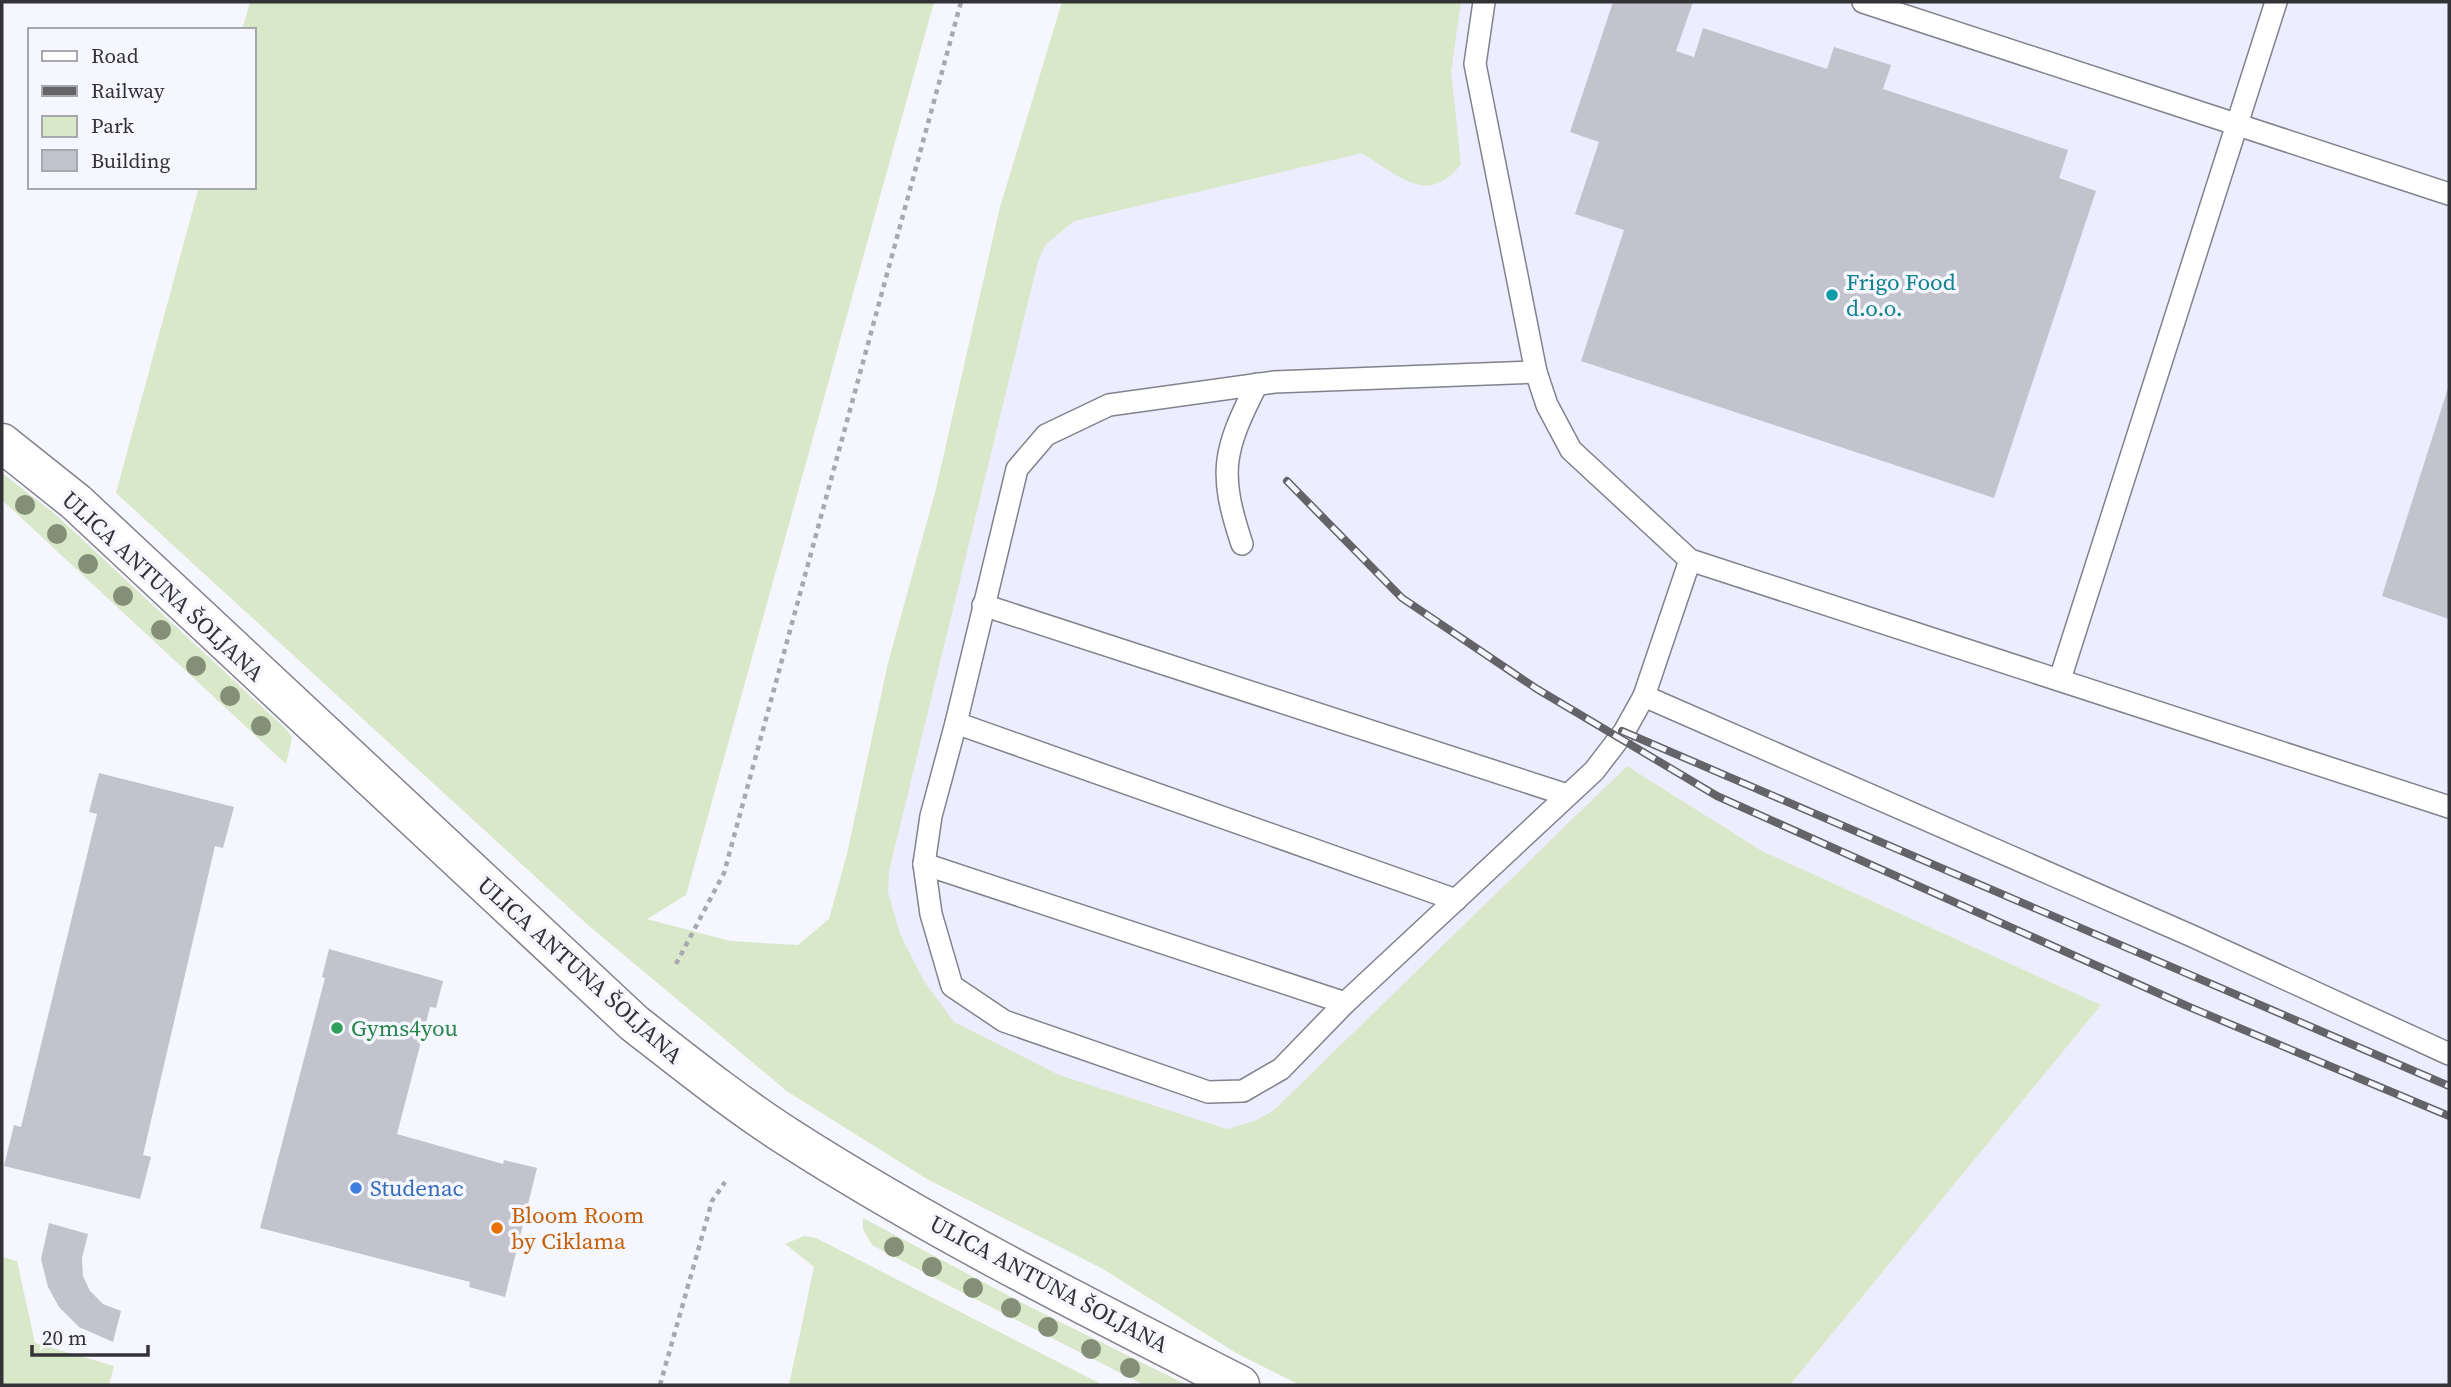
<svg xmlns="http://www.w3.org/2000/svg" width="2451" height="1387" font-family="'Source Serif 4',serif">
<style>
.built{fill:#ecedff}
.green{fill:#d8e8c9}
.building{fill:#c2c3cd}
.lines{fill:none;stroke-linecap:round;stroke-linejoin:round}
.service-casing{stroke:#81828b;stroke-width:24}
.tertiary-casing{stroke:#81828b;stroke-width:41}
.path{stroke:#a8a8af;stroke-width:4.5;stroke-dasharray:5 5;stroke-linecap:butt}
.service{stroke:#fff;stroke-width:21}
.tertiary{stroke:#fff;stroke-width:38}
.rail-casing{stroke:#636368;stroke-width:8}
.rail{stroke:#f5f6fe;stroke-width:5;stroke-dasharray:16;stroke-linecap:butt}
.tree{fill:#838f76}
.culture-dot{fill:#0f9aa8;stroke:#f5f6fe;stroke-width:2.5}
.leisure-dot{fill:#2e9e5b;stroke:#f5f6fe;stroke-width:2.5}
.shop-dot{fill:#3f7fe0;stroke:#f5f6fe;stroke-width:2.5}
.food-dot{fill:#e8710a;stroke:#f5f6fe;stroke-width:2.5}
.labels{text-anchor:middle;stroke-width:7;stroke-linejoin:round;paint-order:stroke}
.culture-label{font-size:23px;fill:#0d838f;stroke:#f5f6fe;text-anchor:start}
.street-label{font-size:23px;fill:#333337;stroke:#f5f6fe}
.leisure-label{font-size:23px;fill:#27864d;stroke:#f5f6fe;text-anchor:start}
.shop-label{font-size:23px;fill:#366cbe;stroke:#f5f6fe;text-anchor:start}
.food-label{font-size:23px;fill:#c56008;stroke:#f5f6fe;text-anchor:start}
</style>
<rect width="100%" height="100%" fill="#f5f6fe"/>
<!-- built -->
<path class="built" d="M 1440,2 L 2449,2 L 2449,1385 L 1790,1385 L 2101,1005 L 1762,851 L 1637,772 L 1226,1169 L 945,1028 L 867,952 L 1036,222 Z"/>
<!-- green -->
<g class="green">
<path d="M 250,2 L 934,2 L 686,895 L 647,919 L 730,941 L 798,945 L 829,919 L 847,854 L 888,663 L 936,489 L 1000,207 L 1062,2 L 1461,2 L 1451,72 L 1461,164 C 1428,208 1397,174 1362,153 L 1074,221 L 1045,245 L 1038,261 L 889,871 L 888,892 L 900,934 L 924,981 L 954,1022 L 1059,1075 L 1227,1129 L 1257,1120 L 1274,1110 L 1627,766 L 1762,851 L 2101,1005 L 1790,1385 L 1300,1385 L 1236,1353 L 1103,1269 L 927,1179 L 788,1092 L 588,925 L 116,493 L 199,187 L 254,187 L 254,30 L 242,30 Z"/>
<path d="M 2,473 L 55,514 L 287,730 L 292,738 L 286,764 L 2,500 Z"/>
<path d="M 863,1218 L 1028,1306 L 1187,1385 L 1144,1385 L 948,1285 L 872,1245 L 863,1229 Z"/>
<path d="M 804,1236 L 816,1238 L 1103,1385 L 789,1385 L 814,1267 L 785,1244 Z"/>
<path d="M 2,1257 L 17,1261 L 35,1343 L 114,1366 L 109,1385 L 2,1385 Z"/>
</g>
<!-- building -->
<g class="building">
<path d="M 1613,2 L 1693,2 L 1676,51 L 1694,57 L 1703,28 L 1827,69 L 1834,47 L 1891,65 L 1883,89 L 2068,150 L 2059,178 L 2096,191 L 1994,498 L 1581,361 L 1624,230 L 1575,214 L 1599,142 L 1570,132 Z"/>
<path d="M 2449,385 L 2449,619 L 2382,596 Z"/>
<path d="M 99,773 L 234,807 L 223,848 L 215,846 L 143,1155 L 151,1157 L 140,1199 L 4,1166 L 14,1125 L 21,1127 L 97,814 L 89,812 Z"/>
<path d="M 329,949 L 443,981 L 436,1008 L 430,1007 L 397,1134 L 503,1164 L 504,1160 L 537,1168 L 505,1297 L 469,1287 L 470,1282 L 260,1228 L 325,978 L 322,977 Z"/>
<path d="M 49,1223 L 88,1234 L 82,1258 L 83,1276 L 90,1291 L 103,1304 L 121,1311 L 113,1342 L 79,1327 L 59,1307 L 48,1287 L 41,1259 Z"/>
</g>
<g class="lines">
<!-- service casing -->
<g class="service-casing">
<g id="service">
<path d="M 1484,2 L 1475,64 L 1536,372 L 1547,405 L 1571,450 L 1690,560 L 2449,807"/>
<path d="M 1863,2 L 2449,194"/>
<path d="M 1536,372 L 1274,382 L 1109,405 L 1046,435 L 1017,469 L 956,723 L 931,816 L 924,864 L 931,914 L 952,986 L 1004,1021 L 1208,1092 L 1243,1091 L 1281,1069 L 1345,1003 L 1594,771 L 1624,732 L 1644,696 L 1690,560"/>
<path d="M 1242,544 C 1218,472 1223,451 1257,384"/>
<path d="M 983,605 L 1567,795"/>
<path d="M 2060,679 L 2276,2"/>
<path d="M 1644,696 L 2192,936 L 2449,1054"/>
<path d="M 956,723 L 1456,900"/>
<path d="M 924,864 L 1345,1003"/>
</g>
</g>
<!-- tertiary casing -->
<g class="tertiary-casing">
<path id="tertiary" d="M 2,443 L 76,502 L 634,1023 C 684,1062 735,1103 788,1137 C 933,1230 1087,1307 1240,1385"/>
</g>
<!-- path -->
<g class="path">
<path d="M 676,964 L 724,873 L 961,2"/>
<path d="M 660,1385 L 712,1201 L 725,1182"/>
</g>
<!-- service -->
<use href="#service" class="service"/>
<!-- tertiary -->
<use href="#tertiary" class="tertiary"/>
<!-- rail casing -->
<g class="rail-casing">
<g id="rail">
<path d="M 1287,481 L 1402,598 L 1537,689 L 1717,796 L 2187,1006 L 2449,1116"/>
<path d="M 1622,731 L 2449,1086"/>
</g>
</g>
<!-- rail -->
<use href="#rail" class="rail"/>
</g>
<!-- trees -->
<g class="tree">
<circle cx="25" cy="505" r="10"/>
<circle cx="57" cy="534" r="10"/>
<circle cx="88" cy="564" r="10"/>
<circle cx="123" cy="596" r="10"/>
<circle cx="161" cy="630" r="10"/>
<circle cx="196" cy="666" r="10"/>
<circle cx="230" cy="696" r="10"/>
<circle cx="261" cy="726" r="10"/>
<circle cx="894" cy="1247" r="10"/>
<circle cx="932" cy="1267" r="10"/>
<circle cx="973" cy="1288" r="10"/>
<circle cx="1011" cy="1308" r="10"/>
<circle cx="1048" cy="1327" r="10"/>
<circle cx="1091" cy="1349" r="10"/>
<circle cx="1130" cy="1368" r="10"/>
</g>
<!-- markers -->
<circle class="culture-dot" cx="1832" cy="295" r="7"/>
<circle class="leisure-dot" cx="337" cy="1028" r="7"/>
<circle class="shop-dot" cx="356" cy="1188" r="7"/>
<circle class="food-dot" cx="497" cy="1228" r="7"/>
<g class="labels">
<!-- culture labels -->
<g class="culture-label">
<text x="1846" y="290">Frigo Food<tspan x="1846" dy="26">d.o.o.</tspan></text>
</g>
<!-- street labels -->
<g class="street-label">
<text transform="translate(163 586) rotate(43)" y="8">ULICA ANTUNA ŠOLJANA</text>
<text transform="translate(580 970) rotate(42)" y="8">ULICA ANTUNA ŠOLJANA</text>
<text transform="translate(1049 1284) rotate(28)" y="8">ULICA ANTUNA ŠOLJANA</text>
</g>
<!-- leisure labels -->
<g class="leisure-label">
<text x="351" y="1036">Gyms4you</text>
</g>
<!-- shop labels -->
<g class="shop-label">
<text x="370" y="1196">Studenac</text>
</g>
<!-- food labels -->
<g class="food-label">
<text x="511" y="1223">Bloom Room<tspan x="511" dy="26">by Ciklama</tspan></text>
</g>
</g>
<!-- border -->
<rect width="2451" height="1387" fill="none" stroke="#333337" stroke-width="7"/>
<!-- legend -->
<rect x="28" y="28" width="228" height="161" fill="#f5f6fe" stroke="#a7a8ae" stroke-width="2"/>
<rect x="42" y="51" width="35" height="10" fill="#ffffff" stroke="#a7a8ae" stroke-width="2"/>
<text x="91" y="63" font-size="21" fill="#333337">Road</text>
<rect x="42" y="86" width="35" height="10" fill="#636368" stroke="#a7a8ae" stroke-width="2"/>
<text x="91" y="98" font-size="21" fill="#333337">Railway</text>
<rect x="42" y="116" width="35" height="21" fill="#d8e8c9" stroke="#a7a8ae" stroke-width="2"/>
<text x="91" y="133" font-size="21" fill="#333337">Park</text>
<rect x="42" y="150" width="35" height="21" fill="#c2c3cd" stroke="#a7a8ae" stroke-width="2"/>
<text x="91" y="168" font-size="21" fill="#333337">Building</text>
<!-- scale -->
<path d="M32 1345v10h116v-10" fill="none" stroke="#333337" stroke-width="3.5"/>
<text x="42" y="1345" font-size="21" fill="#333337" stroke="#f5f6fe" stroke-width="5" paint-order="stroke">20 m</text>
</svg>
